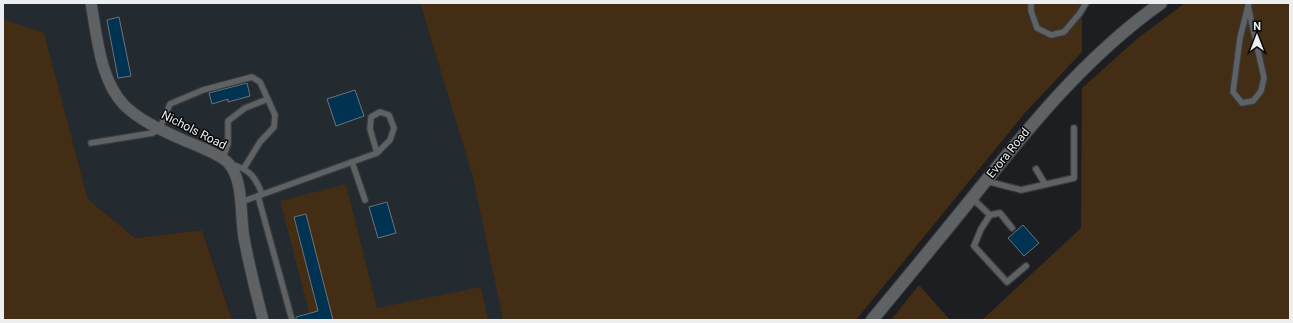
<svg xmlns="http://www.w3.org/2000/svg" width="1293" height="323" font-family="Roboto,sans-serif">
<style>
.built{fill:#232a30}
.green{fill:#432d15}
.building{fill:#003252;stroke:#6f7275}
.lines{fill:none;stroke-linecap:round;stroke-linejoin:round}
.service-casing{stroke:#393b3d;stroke-width:8}
.minor-casing{stroke:#393b3d;stroke-width:13}
.tertiary-casing{stroke:#393b3d;stroke-width:14}
.service{stroke:#5e6264;stroke-width:5.5}
.minor{stroke:#5e6264;stroke-width:11}
.tertiary{stroke:#5e6264;stroke-width:12}
.labels{text-anchor:middle;stroke-width:3;stroke-linejoin:round;paint-order:stroke}
.street-label{font-size:12px;fill:#eceef0;stroke:#070809}
</style>
<rect width="100%" height="100%" fill="#1c1e21"/>
<!-- built -->
<path class="built" d="M 3,3 L 420,3 L 474,177 L 503,320 L 232,320 L 202,230 L 135,238 L 88,199 L 44,34 L 3,19 Z"/>
<!-- green -->
<g class="green">
<path d="M 420,3 L 1082,3 L 1082,52 L 1024,114 L 856,320 L 503,320 L 473,177 Z"/>
<path d="M 1185,3 L 1290,3 L 1290,320 L 982,320 L 1081,228 L 1082,88 L 1138,38 Z"/>
<path d="M 3,19 L 44,33 L 88,199 L 135,238 L 202,230 L 232,320 L 3,320 Z"/>
<path d="M 346,184 L 377,308 L 481,287 L 488,320 L 311,320 L 280,201 Z"/>
<path d="M 919,285 L 950,320 L 891,320 Z"/>
</g>
<!-- building -->
<g class="building">
<path d="M 119,17 L 131,76 L 118,78 L 107,20 Z"/>
<path d="M 247,83 L 250,96 L 228,102 L 228,99 L 212,104 L 209,93 Z"/>
<path d="M 355,90 L 364,116 L 336,126 L 327,99 Z"/>
<path d="M 387,202 L 396,233 L 378,238 L 369,207 Z"/>
<path d="M 306,214 L 333,320 L 296,320 L 296,317 L 318,311 L 294,217 Z"/>
<path d="M 1023,225 L 1039,243 L 1024,256 L 1008,238 Z"/>
</g>
<g class="lines">
<!-- service casing -->
<g class="service-casing">
<g id="service">
<path d="M 1031,3 L 1031,11 L 1037,28 L 1051,35 L 1064,32 L 1080,13 L 1086,3"/>
<path d="M 1248,6 L 1264,78 L 1261,91 L 1253,101 L 1242,103 L 1233,92 L 1240,38 L 1248,6 L 1249,3"/>
<path d="M 91,143 L 153,133 L 160,128 L 170,104 L 203,90 L 252,77 L 260,82 L 275,115 L 274,127 L 260,142 L 244,168"/>
<path d="M 223,158 L 228,144 L 228,121 L 245,108 L 268,99"/>
<path d="M 352,162 L 365,200"/>
<path d="M 231,164 C 250,170 255,176 262,194"/>
<path d="M 1036,169 L 1045,184"/>
<path d="M 986,181 L 1021,190 L 1074,178 L 1074,128"/>
<path d="M 258,196 L 292,320"/>
<path d="M 972,198 L 990,215 L 1000,213 L 1012,228"/>
<path d="M 241,202 L 377,153 L 390,140 L 394,128 L 389,115 L 380,112 L 371,117 L 370,129 L 377,153"/>
<path d="M 990,215 L 981,229 L 974,246 L 1007,282 L 1026,266"/>
</g>
</g>
<!-- minor casing -->
<g class="minor-casing">
<path id="minor" d="M 91,3 C 97,36 100,80 124,105 C 139,120 163,131 181,139 C 194,145 221,154 229,164 C 244,181 240,217 244,238 C 249,265 256,293 263,320"/>
</g>
<!-- tertiary casing -->
<g class="tertiary-casing">
<path id="tertiary" d="M 872,320 C 906,279 939,239 972,198 C 1029,127 1086,56 1161,3"/>
</g>
<!-- service -->
<use href="#service" class="service"/>
<!-- minor -->
<use href="#minor" class="minor"/>
<!-- tertiary -->
<use href="#tertiary" class="tertiary"/>
</g>
<g class="labels">
<!-- street labels -->
<g class="street-label">
<text transform="translate(194 130) rotate(27)" y="4">Nichols Road</text>
<text transform="translate(1008 153) rotate(-51)" y="4">Evora Road</text>
</g>
</g>
<!-- border -->
<rect width="1293" height="323" fill="none" stroke="#eceef0" stroke-width="8"/>
<!-- north arrow -->
<g transform="translate(1257 36)" stroke="#070809" stroke-width="3" paint-order="stroke">
<path d="M0-3L7 15L0 10L-7 15Z" fill="#eceef0"/>
<text y="-6" font-size="11" font-weight="bold" text-anchor="middle" fill="#eceef0">N</text>
</g>
</svg>
